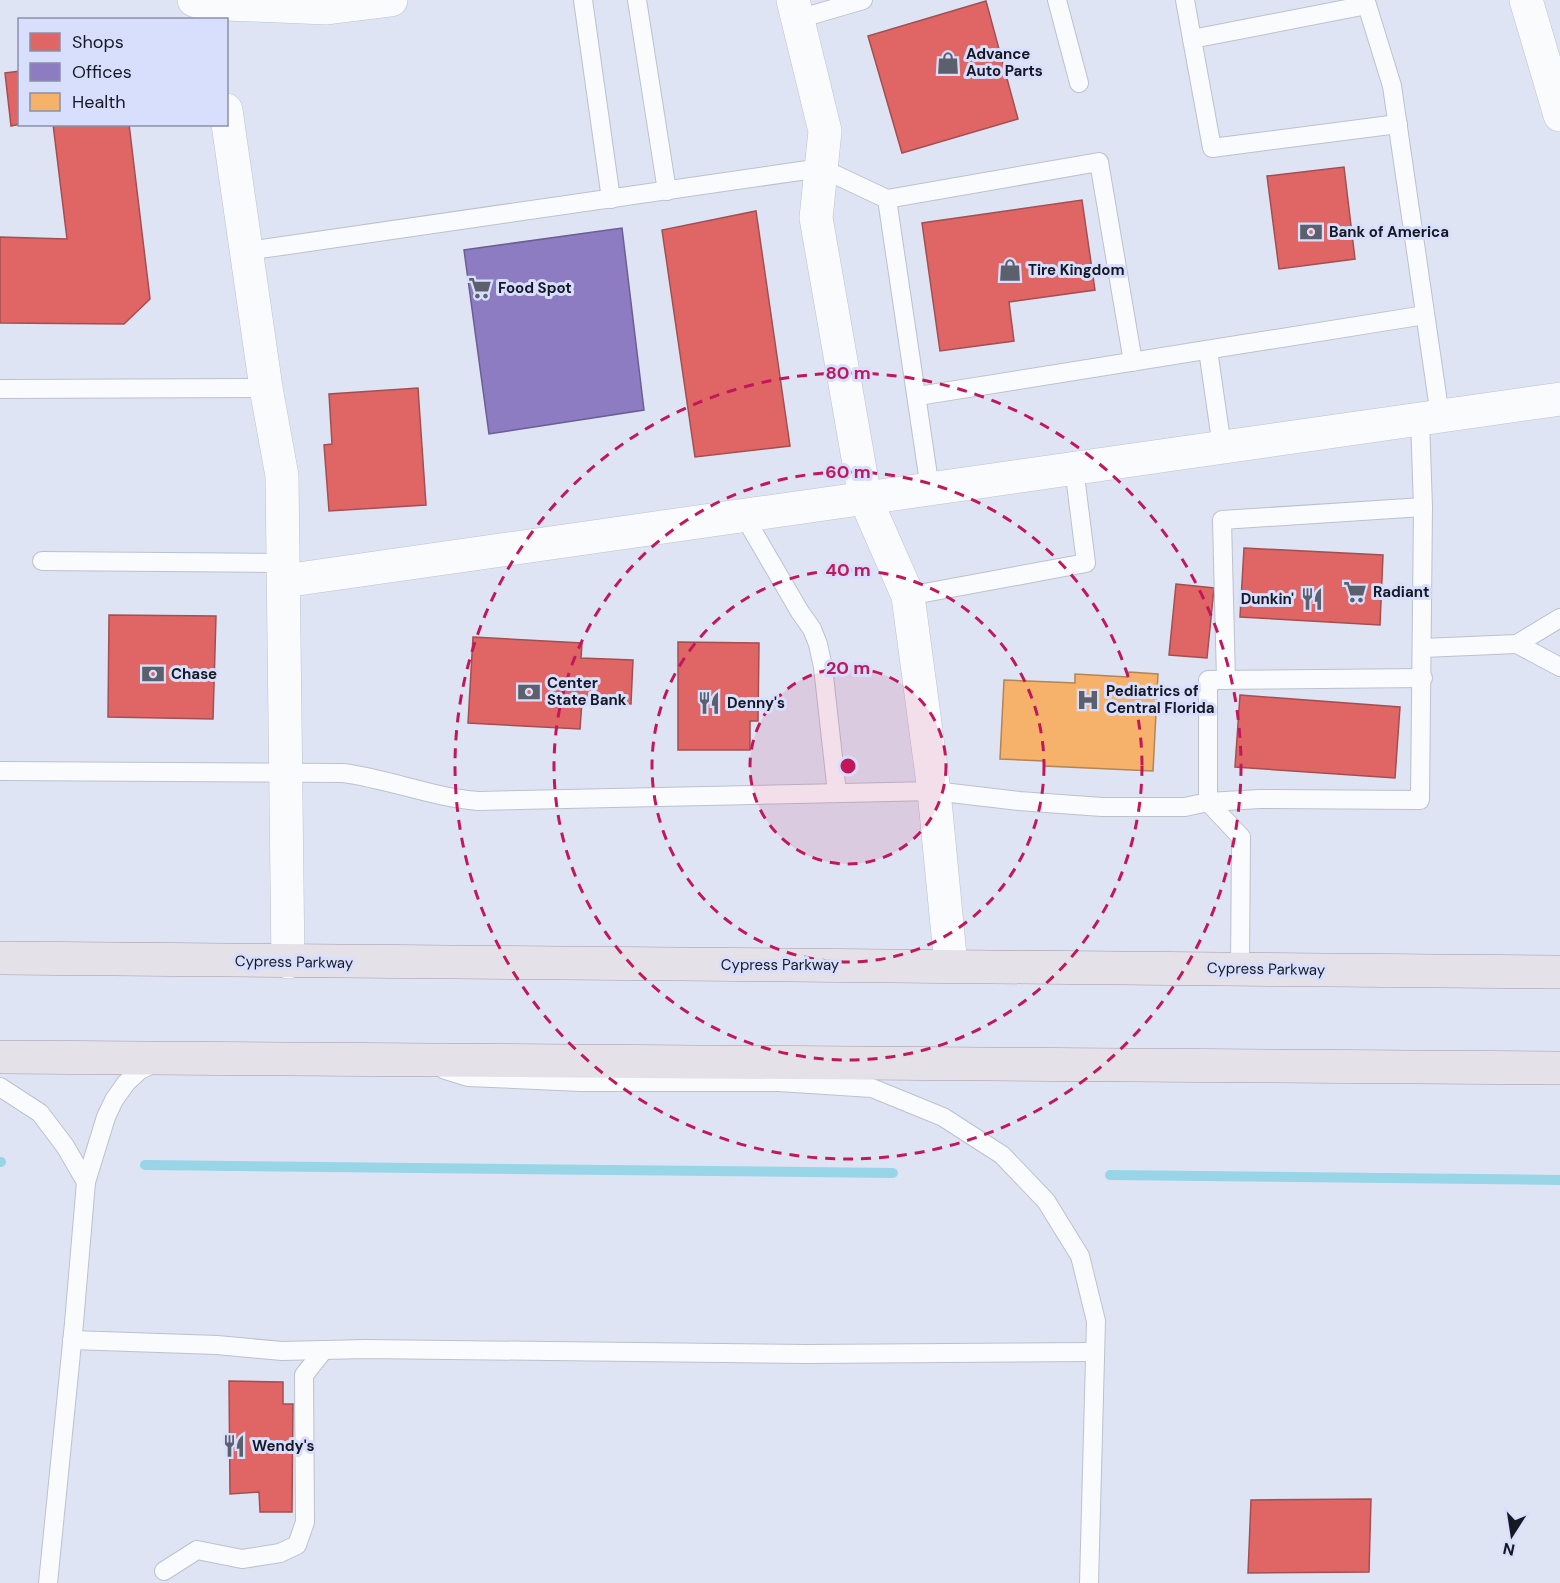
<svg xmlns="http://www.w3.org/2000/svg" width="1560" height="1583" font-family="'DM Sans',sans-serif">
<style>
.shops{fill:#e06666;stroke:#a34f52;stroke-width:1.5}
.offices{fill:#8e7cc3;stroke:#6a5e94;stroke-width:1.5}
.health{fill:#f6b26b;stroke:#b38456;stroke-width:1.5}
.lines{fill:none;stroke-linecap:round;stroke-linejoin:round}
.stream{stroke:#98d6e7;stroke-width:10}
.service-casing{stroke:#bcc1ce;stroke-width:20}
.minor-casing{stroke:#bcc1ce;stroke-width:34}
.tertiary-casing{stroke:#bcc1ce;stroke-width:34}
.primary-casing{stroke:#a09aa9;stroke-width:34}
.service{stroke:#fafbfd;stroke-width:18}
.minor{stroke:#fafbfd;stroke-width:33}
.tertiary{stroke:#fafbfd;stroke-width:33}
.primary{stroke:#e5e1e8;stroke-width:33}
.ring{fill:none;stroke:#c2185b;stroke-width:3;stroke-dasharray:10 8}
.labels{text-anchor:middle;stroke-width:6;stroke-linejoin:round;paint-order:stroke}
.poi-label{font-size:15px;font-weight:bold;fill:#161925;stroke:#d7dffc;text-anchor:start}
.street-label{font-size:15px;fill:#161925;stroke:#d7dffc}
.centre{fill:#c2185b;stroke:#d7dffc;stroke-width:3}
.ring-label{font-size:18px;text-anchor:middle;font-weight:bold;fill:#c2185b;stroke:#d7dffc;stroke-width:6;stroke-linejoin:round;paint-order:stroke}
</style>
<rect width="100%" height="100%" fill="#dfe4f4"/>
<!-- shops -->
<g class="shops">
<path d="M 986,1 L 1018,119 L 902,153 L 868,36 Z"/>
<path d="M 20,71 L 21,124 L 11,126 L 5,73 Z"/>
<path d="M 53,124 L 129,124 L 150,299 L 124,324 L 0,323 L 0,237 L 67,239 Z"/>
<path d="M 1344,167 L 1355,259 L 1279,269 L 1267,176 Z"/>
<path d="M 1082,200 L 1095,290 L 1009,302 L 1014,341 L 940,351 L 922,223 Z"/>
<path d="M 756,211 L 790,446 L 695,457 L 662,230 Z"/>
<path d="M 418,388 L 426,505 L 329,511 L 324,445 L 332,444 L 329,394 Z"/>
<path d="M 1244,548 L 1383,555 L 1380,625 L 1240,617 Z"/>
<path d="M 1176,584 L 1214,588 L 1207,658 L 1169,655 Z"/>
<path d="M 109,615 L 216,616 L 213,719 L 108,717 Z"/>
<path d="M 473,637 L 582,643 L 581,658 L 633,660 L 631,704 L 582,701 L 580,729 L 468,723 Z"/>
<path d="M 678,642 L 759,643 L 758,721 L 750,721 L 750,750 L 678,750 Z"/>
<path d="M 1240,695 L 1400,707 L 1395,778 L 1235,767 Z"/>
<path d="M 229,1381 L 283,1382 L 283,1404 L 293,1404 L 292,1512 L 260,1512 L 259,1492 L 230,1494 Z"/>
<path d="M 1371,1499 L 1369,1572 L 1248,1573 L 1251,1500 Z"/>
</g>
<!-- offices -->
<path class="offices" d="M 622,228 L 644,410 L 489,434 L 464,250 Z"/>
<!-- health -->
<path class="health" d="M 1129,672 L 1158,674 L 1153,771 L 1044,766 L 1044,761 L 1000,759 L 1004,680 L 1075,683 L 1075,674 L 1128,677 Z"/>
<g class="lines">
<!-- stream -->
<g class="stream">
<path d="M 0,1162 L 1,1162"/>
<path d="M 145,1165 L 893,1173"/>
<path d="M 1110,1175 L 1560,1180"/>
</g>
<!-- service casing -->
<g class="service-casing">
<g id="service">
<path d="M 583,0 L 611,199"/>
<path d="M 637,0 L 667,191"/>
<path d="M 1057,0 L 1079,83"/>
<path d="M 1185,0 L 1192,39 L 1367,5 L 1392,86 L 1440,416"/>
<path d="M 798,19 L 863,0"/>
<path d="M 1192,39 L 1212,148 L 1398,124"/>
<path d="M 887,199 L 1099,162 L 1133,362"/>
<path d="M 247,251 L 821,168 L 887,199 L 930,489"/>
<path d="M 1208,350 L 1222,447"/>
<path d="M 0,389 L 266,388"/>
<path d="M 918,396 L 1425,315"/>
<path d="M 744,516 L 800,612 L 812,629 L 818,644 L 823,667 L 837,793"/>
<path d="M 42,561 L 283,563"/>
<path d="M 908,596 L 1086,563 L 1074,468"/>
<path d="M 1517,644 L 1560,667"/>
<path d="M 1423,648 L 1517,644 L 1560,618"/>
<path d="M 1226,680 L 1222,520 L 1423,507"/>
<path d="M 0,771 L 343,773 C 389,779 431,797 478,801 L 934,791 L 1019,801 L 1102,807 L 1185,807 L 1208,802 L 1260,799 L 1420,800 L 1423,507 L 1420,419"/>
<path d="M 1240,969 L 1241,837 L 1208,802 L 1208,680 L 1423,678"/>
<path d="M 445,1070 L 468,1077 L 581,1082 L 779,1082 L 872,1088 L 943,1117 L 1002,1155 L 1046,1201 L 1080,1256 L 1096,1321 L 1089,1583"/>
<path d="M 0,1087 L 40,1113 L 65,1146 L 86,1182"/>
<path d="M 72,1340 L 217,1345 L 282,1351 L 366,1349 L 807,1354 L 1095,1352"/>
<path d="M 164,1571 L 197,1550 L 242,1559 L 280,1553 L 297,1545 L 305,1522 L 304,1375 L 324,1350"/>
<path d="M 48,1583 L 74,1323 L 86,1182 L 106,1117 L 114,1100 L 126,1083 L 140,1070 L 155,1063"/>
</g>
</g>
<!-- minor casing -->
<g class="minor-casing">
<g id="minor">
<path d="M 194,0 L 202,3 L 327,8 L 391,0"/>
<path d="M 793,0 L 825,131 L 816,218 L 865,498 L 908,596 L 934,791 L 951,966"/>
<path d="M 226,110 L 266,388 L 282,476 L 288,962"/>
<path d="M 284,581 L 1560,399"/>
</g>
</g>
<!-- tertiary casing -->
<g class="tertiary-casing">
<path id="tertiary" d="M 1526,0 L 1560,115"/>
</g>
<!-- primary casing -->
<g class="primary-casing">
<g id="primary">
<path d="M 0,958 L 1560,972"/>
<path d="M 0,1057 L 1560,1068"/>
</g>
</g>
<!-- service -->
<use href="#service" class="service"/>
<!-- minor -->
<use href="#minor" class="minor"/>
<!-- tertiary -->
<use href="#tertiary" class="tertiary"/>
<!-- primary -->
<use href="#primary" class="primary"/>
</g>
<!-- distance rings -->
<circle cx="848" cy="766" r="98" fill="#c2185b" fill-opacity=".12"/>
<g class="ring">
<circle cx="848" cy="766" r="98"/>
<circle cx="848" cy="766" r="196"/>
<circle cx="848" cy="766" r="294"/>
<circle cx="848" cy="766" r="393"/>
</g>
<!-- icons -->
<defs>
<g id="shop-bare" transform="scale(1.8)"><path d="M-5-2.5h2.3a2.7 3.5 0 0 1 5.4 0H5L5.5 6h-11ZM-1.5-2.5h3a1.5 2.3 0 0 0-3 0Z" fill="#5c606d" stroke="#d7dffc" stroke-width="2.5" paint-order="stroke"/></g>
<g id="bank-bare" transform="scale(1.8)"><path d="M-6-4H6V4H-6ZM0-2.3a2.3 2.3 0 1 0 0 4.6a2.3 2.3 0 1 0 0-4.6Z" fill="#5c606d" stroke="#d7dffc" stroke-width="2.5" paint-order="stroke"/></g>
<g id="supermarket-bare" transform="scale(1.8)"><path d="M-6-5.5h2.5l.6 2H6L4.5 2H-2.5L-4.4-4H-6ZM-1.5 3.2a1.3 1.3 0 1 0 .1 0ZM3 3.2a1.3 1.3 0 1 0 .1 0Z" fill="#5c606d" stroke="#d7dffc" stroke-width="2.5" paint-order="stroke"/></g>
<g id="restaurant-bare" transform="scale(1.8)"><path d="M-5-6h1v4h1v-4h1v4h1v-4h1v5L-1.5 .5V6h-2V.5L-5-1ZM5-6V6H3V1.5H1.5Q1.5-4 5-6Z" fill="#5c606d" stroke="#d7dffc" stroke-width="2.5" paint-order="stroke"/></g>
<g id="hospital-bare" transform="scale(1.8)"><path d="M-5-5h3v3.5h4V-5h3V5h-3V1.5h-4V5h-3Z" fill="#5c606d" stroke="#d7dffc" stroke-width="2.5" paint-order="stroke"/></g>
</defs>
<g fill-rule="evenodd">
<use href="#shop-bare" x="948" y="63"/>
<use href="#bank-bare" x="1311" y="232"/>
<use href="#shop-bare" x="1010" y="270"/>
<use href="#supermarket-bare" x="480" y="288"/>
<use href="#supermarket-bare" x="1355" y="592"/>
<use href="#restaurant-bare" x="1312" y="599"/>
<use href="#bank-bare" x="153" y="674"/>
<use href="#bank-bare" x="529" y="692"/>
<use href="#hospital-bare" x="1088" y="700"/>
<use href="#restaurant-bare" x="709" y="703"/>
<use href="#restaurant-bare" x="234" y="1446"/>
</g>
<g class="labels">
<!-- poi labels -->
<g class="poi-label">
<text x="966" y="59">Advance<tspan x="966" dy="17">Auto Parts</tspan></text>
<text x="1329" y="237">Bank of America</text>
<text x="1028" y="275">Tire Kingdom</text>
<text x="498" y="293">Food Spot</text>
<text x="1373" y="597">Radiant</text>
<text x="1294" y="604" text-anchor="end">Dunkin'</text>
<text x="171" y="679">Chase</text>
<text x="547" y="688">Center<tspan x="547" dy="17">State Bank</tspan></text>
<text x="1106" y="696">Pediatrics of<tspan x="1106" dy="17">Central Florida</tspan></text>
<text x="727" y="708">Denny's</text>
<text x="252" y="1451">Wendy's</text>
</g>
<!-- street labels -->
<g class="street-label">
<text transform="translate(294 962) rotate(1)" y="5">Cypress Parkway</text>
<text x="780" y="970">Cypress Parkway</text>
<text transform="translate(1266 969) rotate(1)" y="5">Cypress Parkway</text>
</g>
</g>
<circle cx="848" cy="766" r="9" class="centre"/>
<g class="ring-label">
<text x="848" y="379">80 m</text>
<text x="848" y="478">60 m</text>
<text x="848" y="576">40 m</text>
<text x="848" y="674">20 m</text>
</g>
<!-- legend -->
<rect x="18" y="18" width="210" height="108" fill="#d7dffc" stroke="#8a90a6" stroke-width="1.5"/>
<rect x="30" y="33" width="30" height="18" fill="#e06666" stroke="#8a90a6" stroke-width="1.5"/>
<text x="72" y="48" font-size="18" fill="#161925">Shops</text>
<rect x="30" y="63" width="30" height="18" fill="#8e7cc3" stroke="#8a90a6" stroke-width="1.5"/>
<text x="72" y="78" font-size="18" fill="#161925">Offices</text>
<rect x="30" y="93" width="30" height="18" fill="#f6b26b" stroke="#8a90a6" stroke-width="1.5"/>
<text x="72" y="108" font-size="18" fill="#161925">Health</text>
<!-- north arrow -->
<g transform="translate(1512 1535) rotate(192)" stroke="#d7dffc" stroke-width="4.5" paint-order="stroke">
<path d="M0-4.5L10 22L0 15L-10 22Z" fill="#161925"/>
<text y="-9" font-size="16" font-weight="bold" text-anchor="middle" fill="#161925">N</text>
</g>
</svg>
